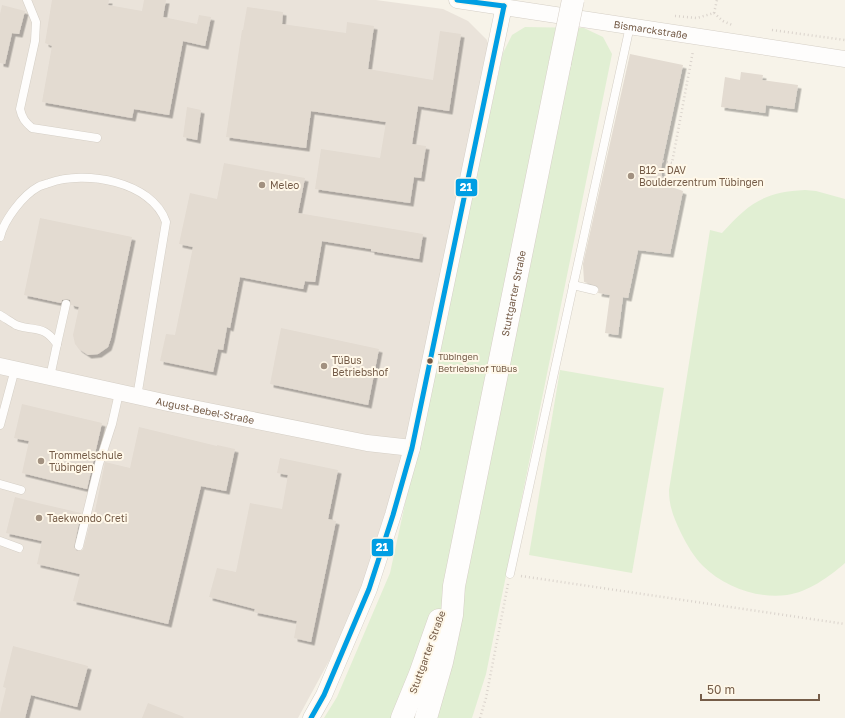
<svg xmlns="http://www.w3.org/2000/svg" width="845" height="718" font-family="'Golos Text',sans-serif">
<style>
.industrial{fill:#eae3da}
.green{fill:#e1efd3}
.building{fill:#e3dbd1;filter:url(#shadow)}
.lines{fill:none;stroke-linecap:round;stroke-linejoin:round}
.service-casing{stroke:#d5cfc6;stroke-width:9}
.minor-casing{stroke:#d5cfc6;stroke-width:17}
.secondary-casing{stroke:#d6cfc6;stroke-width:23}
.path{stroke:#dad3cc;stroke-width:2.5;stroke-dasharray:1 3;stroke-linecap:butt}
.service{stroke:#fefdfc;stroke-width:8}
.minor{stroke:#fefdfc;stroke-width:16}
.secondary{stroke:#fefdfc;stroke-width:22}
.secondary-bridge-casing{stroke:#d6cfc6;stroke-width:23;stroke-linecap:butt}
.secondary-bridge{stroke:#fefdfc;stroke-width:22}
.bus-1-casing{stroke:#fff8e9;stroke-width:8}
.bus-1{stroke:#009ee3;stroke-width:5}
.poi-dot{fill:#a29180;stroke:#fff8e9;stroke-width:1.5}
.bus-dot{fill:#755c48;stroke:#fff8e9;stroke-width:1.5}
.labels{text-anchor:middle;stroke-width:4;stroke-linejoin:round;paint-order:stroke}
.bus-label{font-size:9px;fill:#755c48;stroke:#fff8e9;text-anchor:start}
.street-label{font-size:10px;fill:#755c48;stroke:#fff8e9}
.poi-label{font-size:10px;fill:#755c48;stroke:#fff8e9;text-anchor:start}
.line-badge{stroke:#fff8e9;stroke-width:1.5}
.badge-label{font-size:11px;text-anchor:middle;font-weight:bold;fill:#fff}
</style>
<defs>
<filter id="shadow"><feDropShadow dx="3.5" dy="3.5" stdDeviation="0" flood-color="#0004"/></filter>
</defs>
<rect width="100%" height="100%" fill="#f7f3e9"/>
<!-- industrial -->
<path class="industrial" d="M 0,0 L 376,0 L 443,9 L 468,21 L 487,40 L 491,55 L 399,471 L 363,586 L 330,659 L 298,718 L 0,718 Z"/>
<!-- green -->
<g class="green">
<path d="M 525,27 L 584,28 L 603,37 L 612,54 L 486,674 L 472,718 L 324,718 L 337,697 L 390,573 L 503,53 L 512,35 Z"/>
<path d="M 805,190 L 816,191 L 845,199 L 845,563 C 829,577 808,592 787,595 C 758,599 724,587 703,566 C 694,557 687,545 681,533 C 674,518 669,507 669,490 L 710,230 L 722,233 C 749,203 764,192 805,190 Z"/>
<path d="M 560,370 L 664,388 L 632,573 L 529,555 Z"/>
</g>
<!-- building -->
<g class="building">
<path d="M 52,0 L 109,0 L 108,5 L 142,11 L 144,0 L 166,0 L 163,17 L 197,24 L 199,15 L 211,17 L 205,46 L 183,41 L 169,115 L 134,109 L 132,118 L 42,102 L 52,46 L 45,43 Z"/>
<path d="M 2,5 L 25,11 L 19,34 L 12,33 L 5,64 L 0,63 L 0,14 Z"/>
<path d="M 247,7 L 283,12 L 282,24 L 346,33 L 347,22 L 374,26 L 368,69 L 433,80 L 440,31 L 461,34 L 449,111 L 418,106 L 412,144 L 426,146 L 421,178 L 414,177 L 410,203 L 315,189 L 321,149 L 380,158 L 386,122 L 311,111 L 306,148 L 226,137 L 242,30 L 243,30 Z"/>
<path d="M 630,54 L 683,65 L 661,168 L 663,184 L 683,191 L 670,254 L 638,250 L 628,298 L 623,297 L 618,335 L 605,333 L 610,295 L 598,293 L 599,289 L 597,286 L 584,282 L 583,264 Z"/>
<path d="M 741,72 L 763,75 L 762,80 L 798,85 L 794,109 L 766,105 L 765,113 L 721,107 L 725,77 L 740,80 Z"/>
<path d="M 187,107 L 201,110 L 197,140 L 183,137 Z"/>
<path d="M 224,163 L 305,178 L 298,213 L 423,234 L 419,259 L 371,251 L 371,249 L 322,241 L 315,282 L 305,281 L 303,289 L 240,277 L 230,328 L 227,327 L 223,350 L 218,349 L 213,372 L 160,361 L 166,334 L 175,335 L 193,247 L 179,244 L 190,193 L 217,199 Z"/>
<path d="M 40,218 L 132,237 L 111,338 L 108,347 L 98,354 L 88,355 L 79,349 L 75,344 L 73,335 L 79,307 L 71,305 L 70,300 L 67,299 L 62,300 L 61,303 L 24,295 Z"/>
<path d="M 281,328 L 379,349 L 368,405 L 270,384 Z"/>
<path d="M 22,404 L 102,423 L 87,489 L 22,473 L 29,441 L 14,438 Z"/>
<path d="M 139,427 L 217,446 L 217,445 L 235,449 L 226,491 L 201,486 L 168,624 L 73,601 L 80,574 L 37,564 L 42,541 L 6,533 L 15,497 L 38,503 L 81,513 L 74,547 L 77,551 L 83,550 L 92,516 L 94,516 L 105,462 L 130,468 Z"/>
<path d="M 280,458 L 338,470 L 328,519 L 336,521 L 311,642 L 294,638 L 297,621 L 254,612 L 255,609 L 209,597 L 217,568 L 236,572 L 250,503 L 282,509 L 288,475 L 277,473 Z"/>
<path d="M 13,646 L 88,666 L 77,707 L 31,695 L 25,718 L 0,718 L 0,713 L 6,688 L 3,687 Z"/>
<path d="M 148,703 L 184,717 L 183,718 L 142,718 Z"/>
</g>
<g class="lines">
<!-- service casing -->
<g class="service-casing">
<g id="service">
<path d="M 27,0 L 36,22 L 35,41 L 20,109 C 22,118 25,122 32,128 L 97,138"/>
<path d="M 0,237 C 4,220 23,195 38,187 C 41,185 46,184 49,183 C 85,170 152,181 166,222 L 137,397"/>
<path d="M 573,285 L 594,290"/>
<path d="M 0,315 C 5,318 11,322 16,325 C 35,332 43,324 57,344 L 50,377"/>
<path d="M 57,344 L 66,304"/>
<path d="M 0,425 L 15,369"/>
<path d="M 0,484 L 21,490"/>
<path d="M 0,541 L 19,548"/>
<path d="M 79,546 L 99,464 L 112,424 L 119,393"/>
<path d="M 510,574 L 630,26"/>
</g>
</g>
<!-- minor casing -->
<g class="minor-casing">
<g id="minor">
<path id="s1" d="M 457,0 L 845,59"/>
<path id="s2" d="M 0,366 L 168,403 L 367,443 L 412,448"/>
<path d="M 311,718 L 324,695 L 369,589 L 393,515 L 412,448 L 504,6"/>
</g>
</g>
<!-- secondary casing -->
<g class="secondary-casing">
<g id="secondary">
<path d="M 402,718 L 420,674 L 439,620"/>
<path id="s3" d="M 426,718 L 442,662 L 452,615 L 454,586 L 560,63"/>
</g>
</g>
<!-- path -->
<g class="path">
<path d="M 714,13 L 723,21 L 732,25"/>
<path d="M 714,13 L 717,0"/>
<path d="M 675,16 L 697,18 L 714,13"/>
<path d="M 772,30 L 845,40"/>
<path d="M 663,161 L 672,163 L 693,51"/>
<path d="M 521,576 L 845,624"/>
<path d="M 480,718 L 486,698 L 508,584"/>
</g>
<!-- service -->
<use href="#service" class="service"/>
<!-- minor -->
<use href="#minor" class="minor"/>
<!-- secondary -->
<use href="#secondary" class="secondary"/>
<!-- secondary-bridge casing -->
<g class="secondary-bridge-casing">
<path id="secondary-bridge" d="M 560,63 L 573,0"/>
</g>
<!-- secondary-bridge -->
<use href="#secondary-bridge" class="secondary-bridge"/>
<!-- bus-1 casing -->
<g class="bus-1-casing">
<g id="bus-1">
<path d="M 457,0 L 504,6"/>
<path d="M 311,718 L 324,695 L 369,589 L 393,515 L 412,448 L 504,6"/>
</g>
</g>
<!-- bus-1 -->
<use href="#bus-1" class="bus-1"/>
</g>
<!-- markers -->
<g class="poi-dot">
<circle cx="631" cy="176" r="4"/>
<circle cx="262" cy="185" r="4"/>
<circle cx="324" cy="366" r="4"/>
<circle cx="41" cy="461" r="4"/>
<circle cx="39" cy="518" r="4"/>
</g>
<circle class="bus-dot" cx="430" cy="361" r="3.5"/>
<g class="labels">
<!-- bus labels -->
<g class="bus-label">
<text x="438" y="360">Tübingen<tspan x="438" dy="12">Betriebshof TüBus</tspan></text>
</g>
<!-- street labels -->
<g class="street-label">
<text dy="4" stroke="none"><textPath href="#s1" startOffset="196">Bismarckstraße</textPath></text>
<text dy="4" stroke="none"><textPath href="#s3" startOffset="434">Stuttgarter Straße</textPath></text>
<text dy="4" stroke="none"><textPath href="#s2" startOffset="210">August-Bebel-Straße</textPath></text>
<text transform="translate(427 652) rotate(-70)" y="4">Stuttgarter Straße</text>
</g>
<!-- poi labels -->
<g class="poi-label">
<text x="639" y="174">B12 – DAV<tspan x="639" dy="12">Boulderzentrum Tübingen</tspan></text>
<text x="270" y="189">Meleo</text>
<text x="332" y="364">TüBus<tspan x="332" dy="12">Betriebshof</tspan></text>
<text x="49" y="459">Trommelschule<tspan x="49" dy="12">Tübingen</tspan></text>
<text x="47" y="522">Taekwondo Creti</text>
</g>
</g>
<g class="line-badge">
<rect x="455" y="178" width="23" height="19" rx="4" fill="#009ee3"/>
<rect x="371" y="538" width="23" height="19" rx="4" fill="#009ee3"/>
</g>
<g class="badge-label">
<text x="466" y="191">21</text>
<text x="382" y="551">21</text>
</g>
<!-- scale -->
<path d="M701 694v6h118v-6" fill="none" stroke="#755c48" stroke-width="2"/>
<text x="707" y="694" font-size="12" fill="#755c48" stroke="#fff8e9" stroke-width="3" paint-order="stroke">50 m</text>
</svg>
